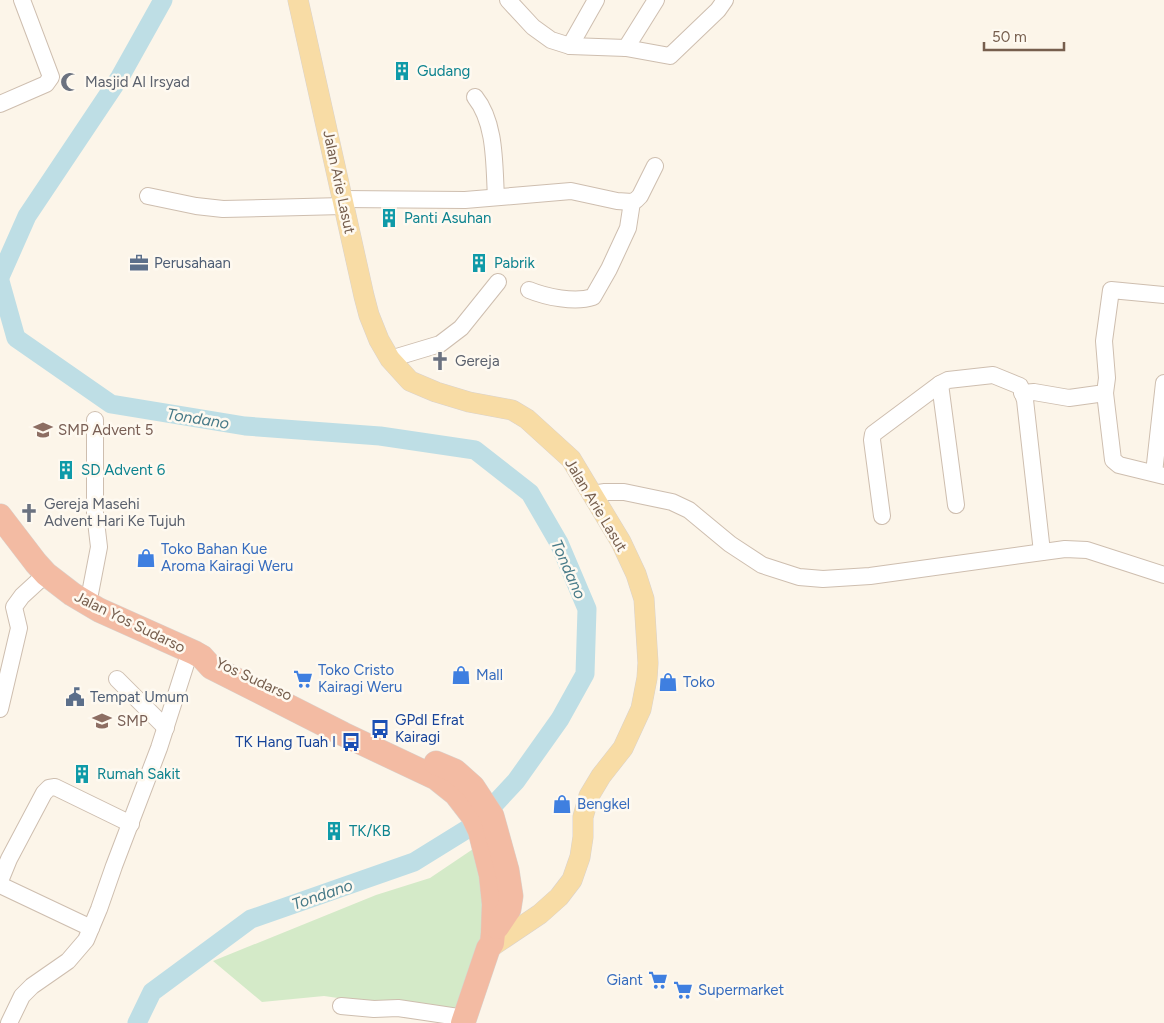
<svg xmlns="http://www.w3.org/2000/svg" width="1164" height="1023" font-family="Figtree,sans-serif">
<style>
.grass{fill:#d4eac8}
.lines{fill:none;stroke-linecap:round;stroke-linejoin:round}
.river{stroke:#bedee5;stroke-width:19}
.minor-casing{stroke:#cebeaf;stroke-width:18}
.major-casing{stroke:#d9d2cd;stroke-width:21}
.highway-casing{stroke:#d9d2cd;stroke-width:25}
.minor{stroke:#fff;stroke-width:16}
.major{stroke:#f8dca5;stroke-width:20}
.highway{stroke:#f3bba3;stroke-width:24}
.labels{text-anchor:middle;stroke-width:5;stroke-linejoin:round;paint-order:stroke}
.culture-label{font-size:15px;fill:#0d838f;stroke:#fef9f0;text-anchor:start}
.worship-label{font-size:15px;fill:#5b616d;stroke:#fef9f0;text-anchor:start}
.street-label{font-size:15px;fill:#765e4d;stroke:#fef9f0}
.service-label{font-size:15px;fill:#4e5e75;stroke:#fef9f0;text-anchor:start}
.education-label{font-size:15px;fill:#785e54;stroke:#fef9f0;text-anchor:start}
.shop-label{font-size:15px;fill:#366cbe;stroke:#fef9f0;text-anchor:start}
.transit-label{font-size:15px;fill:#164399;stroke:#fef9f0;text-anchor:start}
.water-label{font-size:16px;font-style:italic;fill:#477a88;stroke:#fef9f0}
</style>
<rect width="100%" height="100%" fill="#fcf5e9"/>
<!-- grass -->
<path class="grass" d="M 479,845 L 492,905 L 465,1016 L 324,996 L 262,1002 L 213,961 L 376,895 L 430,878 Z"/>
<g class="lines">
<!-- river -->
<g class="river">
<path d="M 0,277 L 27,216 L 120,77 L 163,0"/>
<path d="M 0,281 L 16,338 L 111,404 L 245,426 L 380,436 L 475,450 L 530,493 L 559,543 L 587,609 L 585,674 L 560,719 L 516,781 L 477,823 L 414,862 L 251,919 L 152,992 L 137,1023"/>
</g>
<!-- minor casing -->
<g class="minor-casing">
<g id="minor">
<path d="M 508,0 L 533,27 L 551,40 L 570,46 L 626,48 L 670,56 L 718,10 L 725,0"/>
<path d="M 570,46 L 596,0"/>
<path d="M 626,48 L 656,0"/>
<path d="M 475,97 C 496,123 494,165 496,197"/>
<path d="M 0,104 L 46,84 L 51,77 L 22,0"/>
<path d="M 148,196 L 196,206 L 223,209 L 343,206"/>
<path d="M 342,199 L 465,200 L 571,191 L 617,201 L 632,202 L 636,200 L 640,196 L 655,166"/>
<path d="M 529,290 C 546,297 575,303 593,297 L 609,269 L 628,228 L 632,202"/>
<path d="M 390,359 L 440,344 L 461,328 L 498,282"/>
<path d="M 1022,393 L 1034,392 L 1069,398 L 1105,393 L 1107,378 L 1104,341 L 1111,290 L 1164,295"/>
<path d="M 1105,393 L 1113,460 L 1119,465 L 1164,476"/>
<path d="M 1154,473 L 1164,383"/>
<path d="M 592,494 L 605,492 L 624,492 L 672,502 L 689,510 L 730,544 L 762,565 L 799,577 L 823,579 L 870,576 L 1065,549 L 1087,550 L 1164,575"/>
<path d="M 956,505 L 940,384 L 948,380 L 993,375 L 1020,386 L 1025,400 L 1042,552"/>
<path d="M 882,516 L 872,440 L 873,434 L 940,384"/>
<path d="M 88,604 L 99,547 L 95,513 L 95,420"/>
<path d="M 117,679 L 166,728"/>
<path d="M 0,709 L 19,628 L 14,607 L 22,596 L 46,574"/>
<path d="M 0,881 L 9,859 L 44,793 L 49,788 L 55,787 L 131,824"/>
<path d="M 0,885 L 91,928"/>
<path d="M 341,1006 L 374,1009 L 398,1008 L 465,1018"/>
<path d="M 9,1023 L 22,996 L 32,986 L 68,961 L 86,940 L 99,909 L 114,866 L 159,748 L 190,651"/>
</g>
</g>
<!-- major casing -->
<g class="major-casing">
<path id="major" d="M 298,0 L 364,296 L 369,315 L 379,340 L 390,359 L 410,381 L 436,392 L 469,402 L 512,410 L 527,419 L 571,459 L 621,542 L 636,574 L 644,599 L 648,663 L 647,678 L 641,709 L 623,748 L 601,776 L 589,796 L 583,817 L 583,837 L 580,857 L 572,880 L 559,897 L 540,914 L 488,949"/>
</g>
<!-- highway casing -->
<g class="highway-casing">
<g id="highway">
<path d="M 0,516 L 36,563 L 46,574 L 72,594 L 99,610 L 195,653 L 202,657 L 211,667 L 343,734 L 436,778 L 456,794 L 473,816 L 480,831 L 491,875 L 494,904 L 493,933 L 492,943 L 488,949 L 463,1023"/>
<path d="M 436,763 L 455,771 L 473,787 L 492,816 L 507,870 L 511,896 L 509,909 L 497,927"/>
</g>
</g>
<!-- minor -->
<use href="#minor" class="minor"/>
<!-- major -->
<use href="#major" class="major"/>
<!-- highway -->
<use href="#highway" class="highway"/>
</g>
<!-- icons -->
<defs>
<g id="building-bare" transform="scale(1.5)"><path d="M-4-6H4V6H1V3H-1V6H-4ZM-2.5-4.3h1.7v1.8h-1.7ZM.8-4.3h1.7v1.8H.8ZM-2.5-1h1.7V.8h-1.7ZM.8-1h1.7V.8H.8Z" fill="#0f9aa8" stroke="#fef9f0" stroke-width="2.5" paint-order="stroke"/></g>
<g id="mosque-bare" transform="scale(1.5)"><path d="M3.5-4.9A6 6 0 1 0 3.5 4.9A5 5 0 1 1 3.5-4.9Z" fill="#6b7280" stroke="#fef9f0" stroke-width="2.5" paint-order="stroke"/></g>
<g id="office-bare" transform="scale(1.5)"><path d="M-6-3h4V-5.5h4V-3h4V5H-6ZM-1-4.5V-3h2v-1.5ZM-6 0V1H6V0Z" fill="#5c6f8a" stroke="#fef9f0" stroke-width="2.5" paint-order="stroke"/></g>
<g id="church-bare" transform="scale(1.5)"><path d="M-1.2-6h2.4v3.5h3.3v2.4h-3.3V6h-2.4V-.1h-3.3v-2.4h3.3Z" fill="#6b7280" stroke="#fef9f0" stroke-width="2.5" paint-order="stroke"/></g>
<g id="school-bare" transform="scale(1.5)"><path d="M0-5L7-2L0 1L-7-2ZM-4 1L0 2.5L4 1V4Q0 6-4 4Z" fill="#8d6e63" stroke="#fef9f0" stroke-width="2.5" paint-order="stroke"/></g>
<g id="shop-bare" transform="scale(1.5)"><path d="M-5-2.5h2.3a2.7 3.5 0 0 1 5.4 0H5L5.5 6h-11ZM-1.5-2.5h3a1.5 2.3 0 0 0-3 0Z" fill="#3f7fe0" stroke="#fef9f0" stroke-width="2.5" paint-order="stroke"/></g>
<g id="supermarket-bare" transform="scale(1.5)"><path d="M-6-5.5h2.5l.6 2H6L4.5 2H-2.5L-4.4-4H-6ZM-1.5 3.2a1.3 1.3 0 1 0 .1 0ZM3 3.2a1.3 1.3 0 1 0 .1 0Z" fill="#3f7fe0" stroke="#fef9f0" stroke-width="2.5" paint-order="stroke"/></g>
<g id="civic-bare" transform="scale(1.5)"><path d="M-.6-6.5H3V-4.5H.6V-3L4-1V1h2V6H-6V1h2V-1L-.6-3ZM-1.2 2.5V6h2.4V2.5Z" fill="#5c6f8a" stroke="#fef9f0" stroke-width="2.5" paint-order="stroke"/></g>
<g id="bus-bare" transform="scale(1.5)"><path d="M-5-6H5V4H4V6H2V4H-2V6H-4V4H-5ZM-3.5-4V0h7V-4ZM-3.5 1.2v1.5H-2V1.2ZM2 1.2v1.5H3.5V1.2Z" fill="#1a4fb4" stroke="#fef9f0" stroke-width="2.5" paint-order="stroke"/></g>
</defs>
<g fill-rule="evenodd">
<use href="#building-bare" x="402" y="71"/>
<use href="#mosque-bare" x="70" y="82"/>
<use href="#building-bare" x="389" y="218"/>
<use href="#office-bare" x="139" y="263"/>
<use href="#building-bare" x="479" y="263"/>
<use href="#church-bare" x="440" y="361"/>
<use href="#school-bare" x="43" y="430"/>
<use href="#building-bare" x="66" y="470"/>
<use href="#church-bare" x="29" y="513"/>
<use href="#shop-bare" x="146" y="558"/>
<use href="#shop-bare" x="461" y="675"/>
<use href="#supermarket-bare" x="303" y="679"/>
<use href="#shop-bare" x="668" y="682"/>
<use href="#civic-bare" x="75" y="697"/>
<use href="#school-bare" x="102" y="721"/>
<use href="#bus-bare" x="380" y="729"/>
<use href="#bus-bare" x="351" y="742"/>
<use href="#building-bare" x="82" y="774"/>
<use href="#shop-bare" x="562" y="804"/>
<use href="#building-bare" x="334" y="831"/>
<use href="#supermarket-bare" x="658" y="980"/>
<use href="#supermarket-bare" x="683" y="990"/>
</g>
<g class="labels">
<!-- culture labels -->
<g class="culture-label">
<text x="417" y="76">Gudang</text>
<text x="404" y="223">Panti Asuhan</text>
<text x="494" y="268">Pabrik</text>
<text x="81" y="475">SD Advent 6</text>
<text x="97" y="779">Rumah Sakit</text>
<text x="349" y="836">TK/KB</text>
</g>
<!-- worship labels -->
<g class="worship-label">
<text x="85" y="87">Masjid Al Irsyad</text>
<text x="455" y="366">Gereja</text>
<text x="44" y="509">Gereja Masehi<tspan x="44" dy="17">Advent Hari Ke Tujuh</tspan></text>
</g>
<!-- street labels -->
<g class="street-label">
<text transform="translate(339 182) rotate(78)" y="5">Jalan Arie Lasut</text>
<text transform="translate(596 505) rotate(59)" y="5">Jalan Arie Lasut</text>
<text transform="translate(130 622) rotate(26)" y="5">Jalan Yos Sudarso</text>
<text transform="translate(254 679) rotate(25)" y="5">Yos Sudarso</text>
</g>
<!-- service labels -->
<g class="service-label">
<text x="154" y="268">Perusahaan</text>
<text x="90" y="702">Tempat Umum</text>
</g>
<!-- education labels -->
<g class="education-label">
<text x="58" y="435">SMP Advent 5</text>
<text x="117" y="726">SMP</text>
</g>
<!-- shop labels -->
<g class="shop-label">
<text x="161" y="554">Toko Bahan Kue<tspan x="161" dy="17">Aroma Kairagi Weru</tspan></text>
<text x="318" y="675">Toko Cristo<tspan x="318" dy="17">Kairagi Weru</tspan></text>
<text x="476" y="680">Mall</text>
<text x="683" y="687">Toko</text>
<text x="577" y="809">Bengkel</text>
<text x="643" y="985" text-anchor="end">Giant</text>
<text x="698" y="995">Supermarket</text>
</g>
<!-- transit labels -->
<g class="transit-label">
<text x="395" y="725">GPdI Efrat<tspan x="395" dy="17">Kairagi</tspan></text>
<text x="336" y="747" text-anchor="end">TK Hang Tuah I</text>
</g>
<!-- water labels -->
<g class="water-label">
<text transform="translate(198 418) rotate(9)" y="6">Tondano</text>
<text transform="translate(569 569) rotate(66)" y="6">Tondano</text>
<text transform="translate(322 894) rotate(-19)" y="6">Tondano</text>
</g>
</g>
<!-- scale -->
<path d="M984 42v8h80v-8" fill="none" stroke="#765e4d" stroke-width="2.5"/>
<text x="992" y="42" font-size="15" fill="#765e4d" stroke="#fef9f0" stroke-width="4" paint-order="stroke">50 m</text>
</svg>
